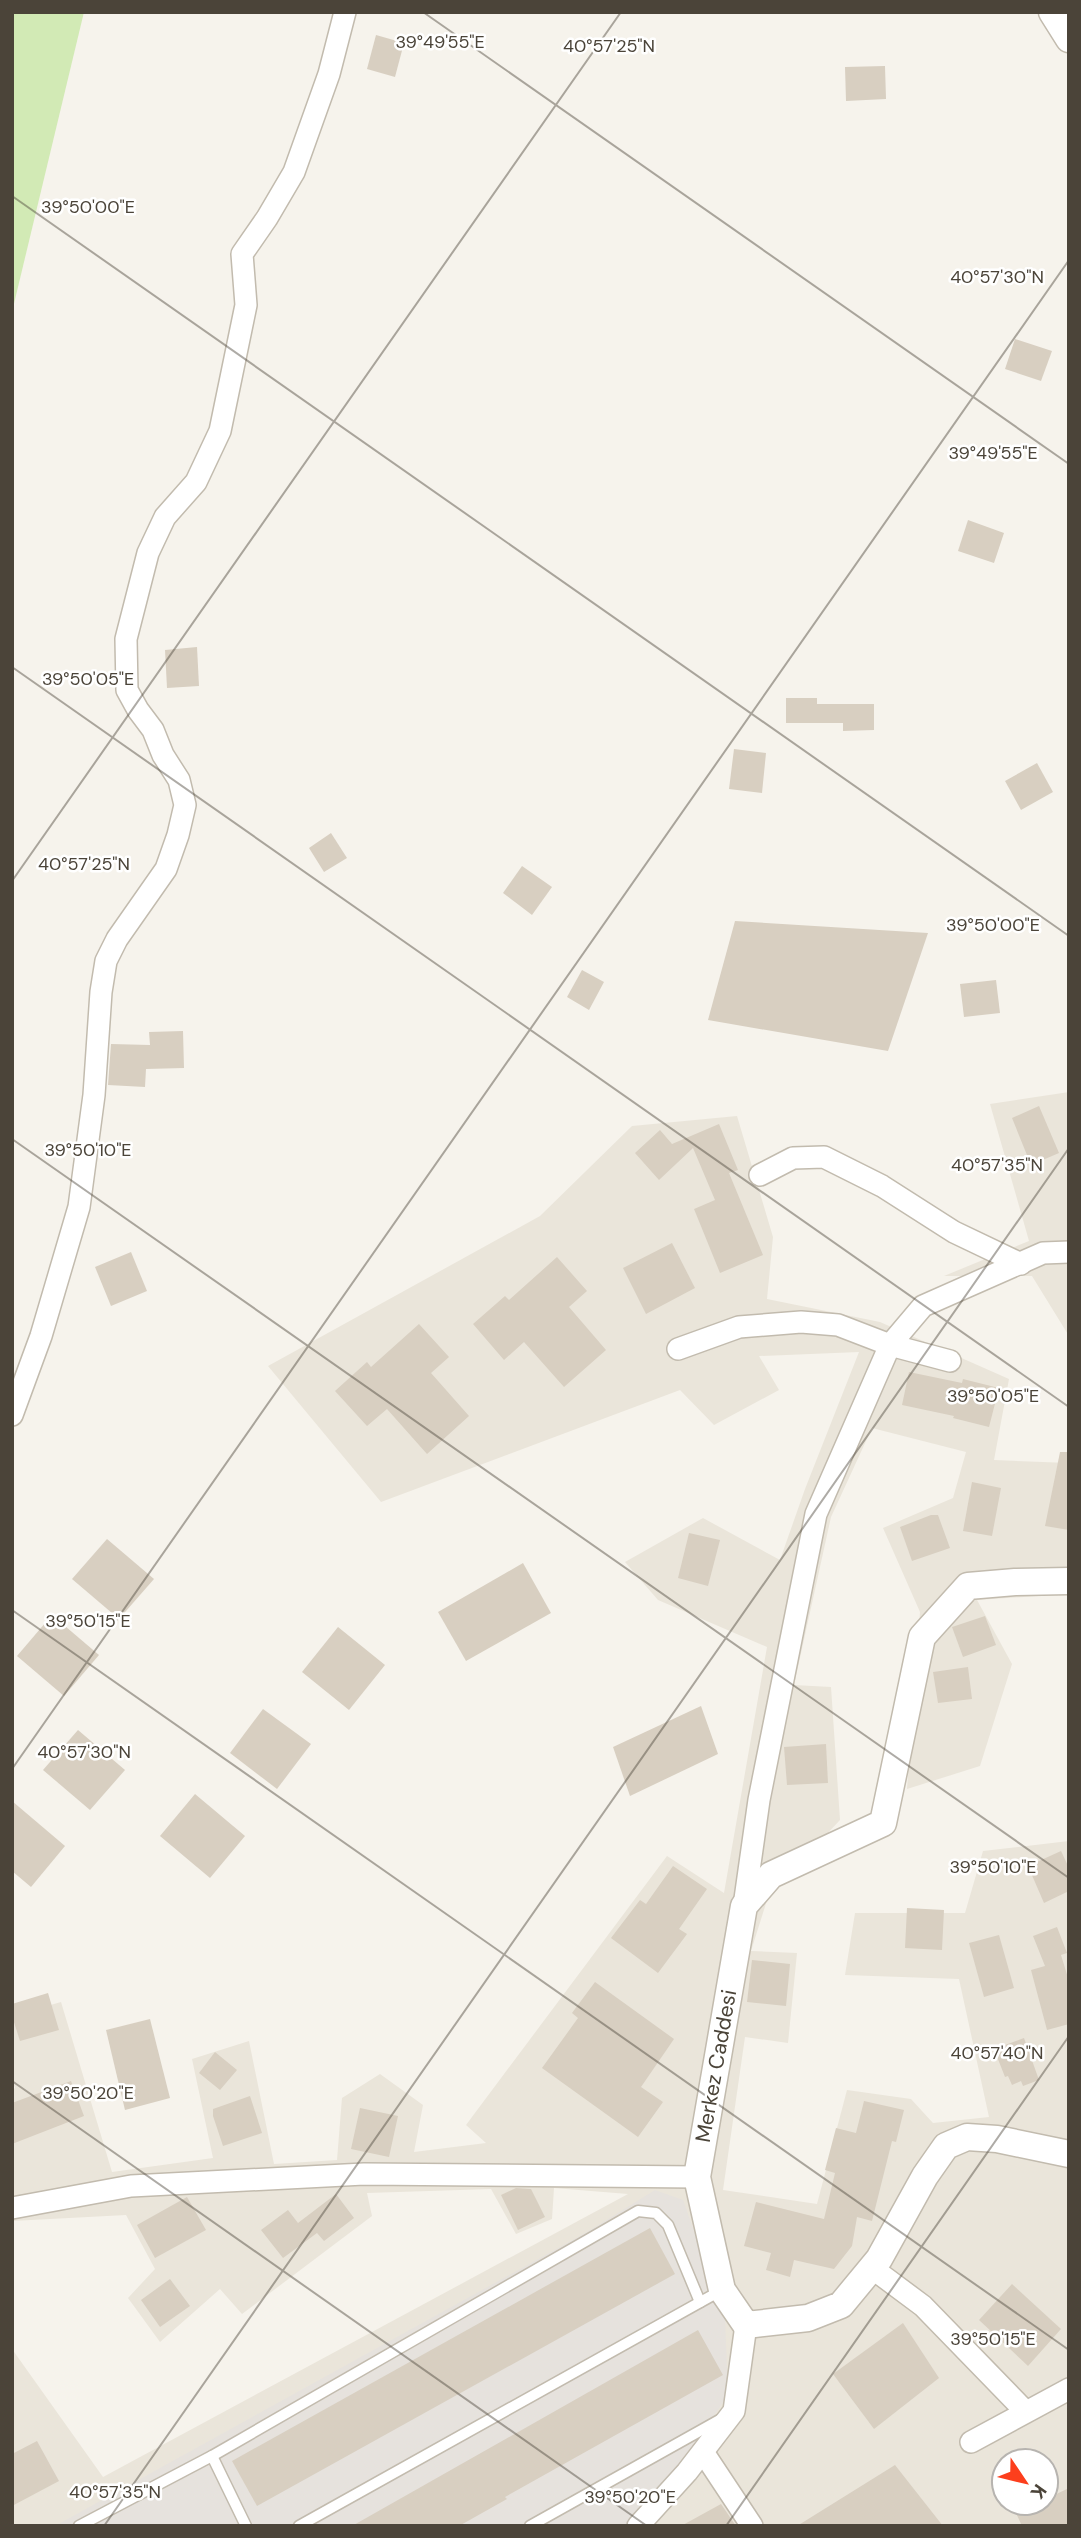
<svg xmlns="http://www.w3.org/2000/svg" width="1081" height="2538" font-family="'DM Sans',sans-serif">
<style>
.residential{fill:#eae5da;fill-rule:evenodd}
.industrial{fill:#e6e2dd}
.green{fill:#d2eab5}
.building{fill:#d8cfc1}
.lines{fill:none;stroke-linecap:round;stroke-linejoin:round}
.service-casing{stroke:#c2bbae;stroke-width:13}
.minor-casing{stroke:#c2bbae;stroke-width:24}
.tertiary-casing{stroke:#c2bbae;stroke-width:29}
.service{stroke:#fff;stroke-width:10}
.minor{stroke:#fff;stroke-width:21}
.tertiary{stroke:#fff;stroke-width:26}
.ticks{fill:none;stroke:#4b4439;stroke-width:2;stroke-opacity:0.45}
.labels{text-anchor:middle;stroke-width:5;stroke-linejoin:round;paint-order:stroke}
.street-label{font-size:21px;fill:#4b4439;stroke:#fff}
.ticks-label{font-size:18px;text-anchor:middle;fill:#4b4439;stroke:#fff;stroke-width:5;stroke-linejoin:round;paint-order:stroke}
</style>
<rect width="100%" height="100%" fill="#f6f3ec"/>
<!-- residential -->
<g class="residential">
<path d="M 1069,1092 L 1069,1336 L 1032,1276 L 944,1276 L 1029,1241 L 990,1104 Z"/>
<path d="M 737,1116 L 773,1237 L 767,1299 L 880,1322 L 1009,1379 L 994,1460 L 1069,1463 L 1069,1594 L 977,1600 L 1012,1664 L 980,1766 L 907,1789 L 920,1612 L 883,1528 L 953,1498 L 966,1452 L 872,1428 L 831,1517 L 794,1685 L 831,1687 L 840,1820 L 768,1897 L 751,1951 L 797,1953 L 788,2043 L 745,2037 L 723,2190 L 817,2204 L 847,2090 L 911,2099 L 933,2123 L 989,2117 L 959,1979 L 845,1975 L 855,1913 L 965,1913 L 983,1851 L 1069,1841 L 1069,2526 L 12,2526 L 12,2349 L 103,2477 L 628,2194 L 554,2188 L 552,2219 L 516,2234 L 491,2189 L 367,2193 L 372,2216 L 242,2314 L 220,2289 L 160,2342 L 128,2298 L 155,2269 L 126,2215 L 12,2221 L 12,2090 L 15,2088 L 12,2078 L 12,2016 L 61,2002 L 112,2172 L 213,2158 L 192,2059 L 249,2041 L 274,2164 L 337,2160 L 342,2098 L 380,2074 L 423,2105 L 414,2152 L 486,2143 L 466,2125 L 667,1856 L 724,1893 L 767,1647 L 658,1600 L 625,1562 L 703,1518 L 780,1560 L 805,1489 L 859,1352 L 759,1356 L 779,1390 L 714,1425 L 680,1390 L 381,1502 L 268,1366 L 540,1216 L 632,1126 ZM 1004,2461 L 1046,2461 L 1046,2503 L 1004,2503 Z"/>
</g>
<!-- industrial -->
<path class="industrial" d="M 655,2190 L 683,2200 L 725,2317 L 728,2395 L 691,2450 L 627,2526 L 55,2526 L 587,2232 Z"/>
<!-- green -->
<path class="green" d="M 12,12 L 84,12 L 12,312 Z"/>
<!-- building -->
<g class="building">
<path d="M 376,35 L 404,43 L 395,77 L 367,69 Z"/>
<path d="M 885,66 L 886,99 L 846,101 L 845,67 Z"/>
<path d="M 1015,339 L 1052,351 L 1041,381 L 1005,369 Z"/>
<path d="M 968,520 L 1004,533 L 994,563 L 958,551 Z"/>
<path d="M 197,647 L 199,686 L 167,688 L 165,650 Z"/>
<path d="M 786,698 L 817,698 L 817,704 L 874,704 L 874,730 L 843,731 L 843,723 L 786,723 Z"/>
<path d="M 734,749 L 766,753 L 762,793 L 729,789 Z"/>
<path d="M 1037,763 L 1053,792 L 1021,810 L 1005,781 Z"/>
<path d="M 331,833 L 347,858 L 324,872 L 309,848 Z"/>
<path d="M 522,866 L 552,887 L 532,915 L 503,893 Z"/>
<path d="M 735,921 L 928,933 L 888,1051 L 708,1020 Z"/>
<path d="M 582,970 L 604,982 L 589,1010 L 567,997 Z"/>
<path d="M 996,980 L 1000,1013 L 964,1017 L 960,984 Z"/>
<path d="M 183,1031 L 184,1068 L 146,1069 L 145,1087 L 108,1085 L 111,1044 L 150,1045 L 149,1032 Z"/>
<path d="M 1039,1106 L 1059,1153 L 1031,1165 L 1012,1118 Z"/>
<path d="M 719,1124 L 738,1170 L 729,1173 L 763,1255 L 720,1273 L 694,1209 L 715,1200 L 693,1148 L 659,1180 L 635,1153 L 660,1130 L 672,1144 Z"/>
<path d="M 672,1243 L 695,1288 L 646,1314 L 623,1268 Z"/>
<path d="M 131,1252 L 147,1291 L 111,1306 L 95,1267 Z"/>
<path d="M 557,1257 L 587,1291 L 569,1307 L 606,1350 L 564,1387 L 524,1342 L 504,1360 L 473,1324 L 505,1296 L 509,1300 Z"/>
<path d="M 419,1324 L 449,1357 L 431,1373 L 469,1416 L 427,1454 L 387,1409 L 367,1426 L 335,1391 L 367,1362 L 371,1367 Z"/>
<path d="M 909,1372 L 962,1383 L 963,1379 L 999,1388 L 989,1427 L 953,1418 L 954,1416 L 902,1405 Z"/>
<path d="M 1060,1452 L 1069,1452 L 1069,1530 L 1045,1526 Z"/>
<path d="M 972,1482 L 1001,1488 L 992,1536 L 963,1531 Z"/>
<path d="M 931,1515 L 938,1515 L 950,1548 L 912,1561 L 900,1527 Z"/>
<path d="M 689,1533 L 720,1540 L 708,1586 L 678,1578 Z"/>
<path d="M 107,1539 L 154,1579 L 119,1619 L 72,1579 Z"/>
<path d="M 523,1563 L 551,1613 L 466,1661 L 438,1612 Z"/>
<path d="M 52,1615 L 99,1655 L 64,1696 L 17,1656 Z"/>
<path d="M 985,1616 L 996,1645 L 963,1657 L 952,1627 Z"/>
<path d="M 338,1627 L 385,1665 L 349,1710 L 302,1672 Z"/>
<path d="M 968,1667 L 972,1699 L 938,1703 L 933,1672 Z"/>
<path d="M 701,1706 L 718,1754 L 630,1796 L 613,1747 Z"/>
<path d="M 263,1709 L 311,1744 L 277,1789 L 230,1753 Z"/>
<path d="M 78,1730 L 125,1770 L 90,1810 L 43,1770 Z"/>
<path d="M 826,1744 L 828,1783 L 787,1785 L 784,1747 Z"/>
<path d="M 195,1794 L 245,1836 L 210,1878 L 160,1836 Z"/>
<path d="M 12,1801 L 65,1846 L 31,1887 L 12,1871 Z"/>
<path d="M 1061,1851 L 1069,1868 L 1069,1891 L 1044,1903 L 1028,1866 Z"/>
<path d="M 673,1866 L 707,1889 L 679,1929 L 687,1934 L 658,1973 L 611,1938 L 640,1900 L 646,1904 Z"/>
<path d="M 907,1908 L 944,1910 L 942,1950 L 905,1948 Z"/>
<path d="M 1057,1927 L 1067,1953 L 1061,1955 L 1069,1981 L 1069,2024 L 1047,2030 L 1031,1970 L 1045,1966 L 1033,1936 Z"/>
<path d="M 999,1935 L 1014,1988 L 984,1997 L 969,1943 Z"/>
<path d="M 752,1960 L 790,1964 L 786,2006 L 747,2002 Z"/>
<path d="M 595,1982 L 674,2039 L 641,2087 L 663,2102 L 638,2137 L 542,2068 L 578,2018 L 572,2013 Z"/>
<path d="M 48,1993 L 59,2030 L 20,2041 L 12,2016 L 12,2004 Z"/>
<path d="M 150,2019 L 170,2098 L 125,2110 L 106,2030 Z"/>
<path d="M 1024,2038 L 1039,2080 L 1023,2086 L 1021,2081 L 1012,2085 L 1008,2076 L 1005,2077 L 994,2049 Z"/>
<path d="M 215,2052 L 237,2070 L 220,2090 L 199,2073 Z"/>
<path d="M 71,2081 L 84,2116 L 12,2144 L 12,2103 Z"/>
<path d="M 250,2096 L 262,2133 L 223,2146 L 213,2116 L 213,2109 Z"/>
<path d="M 864,2101 L 904,2110 L 896,2142 L 892,2141 L 872,2221 L 857,2217 L 852,2246 L 834,2269 L 794,2260 L 790,2277 L 766,2270 L 771,2253 L 744,2246 L 756,2202 L 824,2219 L 835,2173 L 825,2170 L 836,2128 L 856,2133 Z"/>
<path d="M 360,2108 L 398,2116 L 389,2157 L 351,2149 Z"/>
<path d="M 516,2188 L 531,2189 L 545,2217 L 518,2230 L 501,2195 Z"/>
<path d="M 336,2194 L 354,2218 L 324,2241 L 317,2233 L 283,2258 L 261,2230 L 288,2210 L 298,2223 Z"/>
<path d="M 187,2197 L 206,2230 L 155,2258 L 137,2225 Z"/>
<path d="M 650,2228 L 675,2274 L 257,2506 L 232,2461 Z"/>
<path d="M 170,2279 L 190,2306 L 160,2327 L 141,2300 Z"/>
<path d="M 1012,2284 L 1061,2329 L 1028,2366 L 979,2320 Z"/>
<path d="M 903,2323 L 939,2378 L 874,2429 L 833,2374 Z"/>
<path d="M 698,2330 L 723,2375 L 505,2497 L 507,2499 L 459,2526 L 352,2526 Z"/>
<path d="M 37,2441 L 59,2481 L 12,2506 L 12,2454 Z"/>
<path d="M 895,2465 L 943,2526 L 797,2526 Z"/>
<path d="M 1069,2488 L 1069,2526 L 1022,2526 L 1016,2513 L 1038,2503 L 1046,2503 L 1046,2499 Z"/>
<path d="M 721,2504 L 736,2526 L 681,2526 Z"/>
</g>
<g class="lines">
<!-- service casing -->
<g class="service-casing">
<g id="service">
<path d="M 212,2456 L 246,2526"/>
<path d="M 79,2526 L 212,2456 L 638,2211 L 656,2213 L 668,2225 L 700,2302"/>
<path d="M 299,2526 L 722,2290"/>
<path d="M 530,2526 L 723,2418"/>
</g>
</g>
<!-- minor casing -->
<g class="minor-casing">
<g id="minor">
<path d="M 760,1175 L 793,1158 L 824,1157 L 882,1186 L 954,1232 L 1021,1264"/>
<path d="M 678,1349 L 739,1327 L 801,1322 L 838,1325 L 890,1345 L 950,1361"/>
<path d="M 12,1415 L 41,1336 L 79,1207 L 94,1095 L 101,992 L 106,961 L 117,939 L 166,869 L 178,835 L 185,805 L 179,780 L 163,755 L 153,730 L 138,710 L 127,690 L 126,639 L 148,553 L 165,517 L 196,482 L 220,431 L 246,305 L 242,254 L 267,218 L 294,172 L 329,74 L 345,12"/>
<path d="M 744,1906 L 759,1800 L 816,1514 L 890,1345 L 923,1306 L 1043,1253 L 1069,1252"/>
<path d="M 12,2208 L 131,2186 L 364,2174 L 697,2177"/>
<path d="M 872,2268 L 923,2306 L 1025,2411"/>
<path d="M 971,2442 L 1069,2389"/>
<path d="M 703,2452 L 752,2526"/>
<path d="M 638,2526 L 687,2472 L 734,2411 L 746,2325"/>
</g>
</g>
<!-- tertiary casing -->
<g class="tertiary-casing">
<g id="tertiary">
<path d="M 1052,12 L 1069,39"/>
<path d="M 1069,1581 L 1015,1582 L 968,1586 L 922,1637 L 883,1823 L 771,1875 L 744,1906 L 697,2177 L 722,2290 L 746,2325 L 808,2318 L 841,2305 L 879,2259 L 925,2176 L 946,2146 L 967,2137 L 997,2139 L 1069,2154"/>
</g>
</g>
<!-- service -->
<use href="#service" class="service"/>
<!-- minor -->
<use href="#minor" class="minor"/>
<!-- tertiary -->
<use href="#tertiary" class="tertiary"/>
</g>
<!-- ticks -->
<path class="ticks" d="M 423,12 L 1069,464M 12,196 L 1069,936M 12,667 L 1069,1407M 12,881 L 621,12M 12,1139 L 1069,1878M 12,1610 L 1069,2350M 12,1769 L 1069,260M 12,2081 L 647,2526M 104,2526 L 1069,1148M 726,2526 L 1069,2036"/>
<g class="labels">
<!-- street labels -->
<g class="street-label">
<text transform="translate(716 2066) rotate(-80)" y="7">Merkez Caddesi</text>
</g>
</g>
<g class="ticks-label">
<text x="440" y="48">39°49'55"E</text>
<text x="609" y="52">40°57'25"N</text>
<text x="88" y="213">39°50'00"E</text>
<text x="997" y="283">40°57'30"N</text>
<text x="993" y="459">39°49'55"E</text>
<text x="88" y="685">39°50'05"E</text>
<text x="84" y="870">40°57'25"N</text>
<text x="993" y="931">39°50'00"E</text>
<text x="88" y="1156">39°50'10"E</text>
<text x="997" y="1171">40°57'35"N</text>
<text x="993" y="1402">39°50'05"E</text>
<text x="88" y="1627">39°50'15"E</text>
<text x="84" y="1758">40°57'30"N</text>
<text x="993" y="1873">39°50'10"E</text>
<text x="997" y="2059">40°57'40"N</text>
<text x="88" y="2099">39°50'20"E</text>
<text x="993" y="2345">39°50'15"E</text>
<text x="115" y="2498">40°57'35"N</text>
<text x="630" y="2503">39°50'20"E</text>
</g>
<!-- border -->
<rect width="1081" height="2538" fill="none" stroke="#4b4439" stroke-width="28"/>
<!-- north arrow -->
<g transform="translate(1025 2482) rotate(125)"><circle r="33" fill="#ffffff" stroke="#b7b4b0" stroke-width="2"/>
<path d="M0-5L12 26L0 18L-12 26Z" fill="#fc3f1d"/>
<text y="-10" font-size="19" font-weight="bold" text-anchor="middle" fill="#4b4439">K</text>
</g>
</svg>
